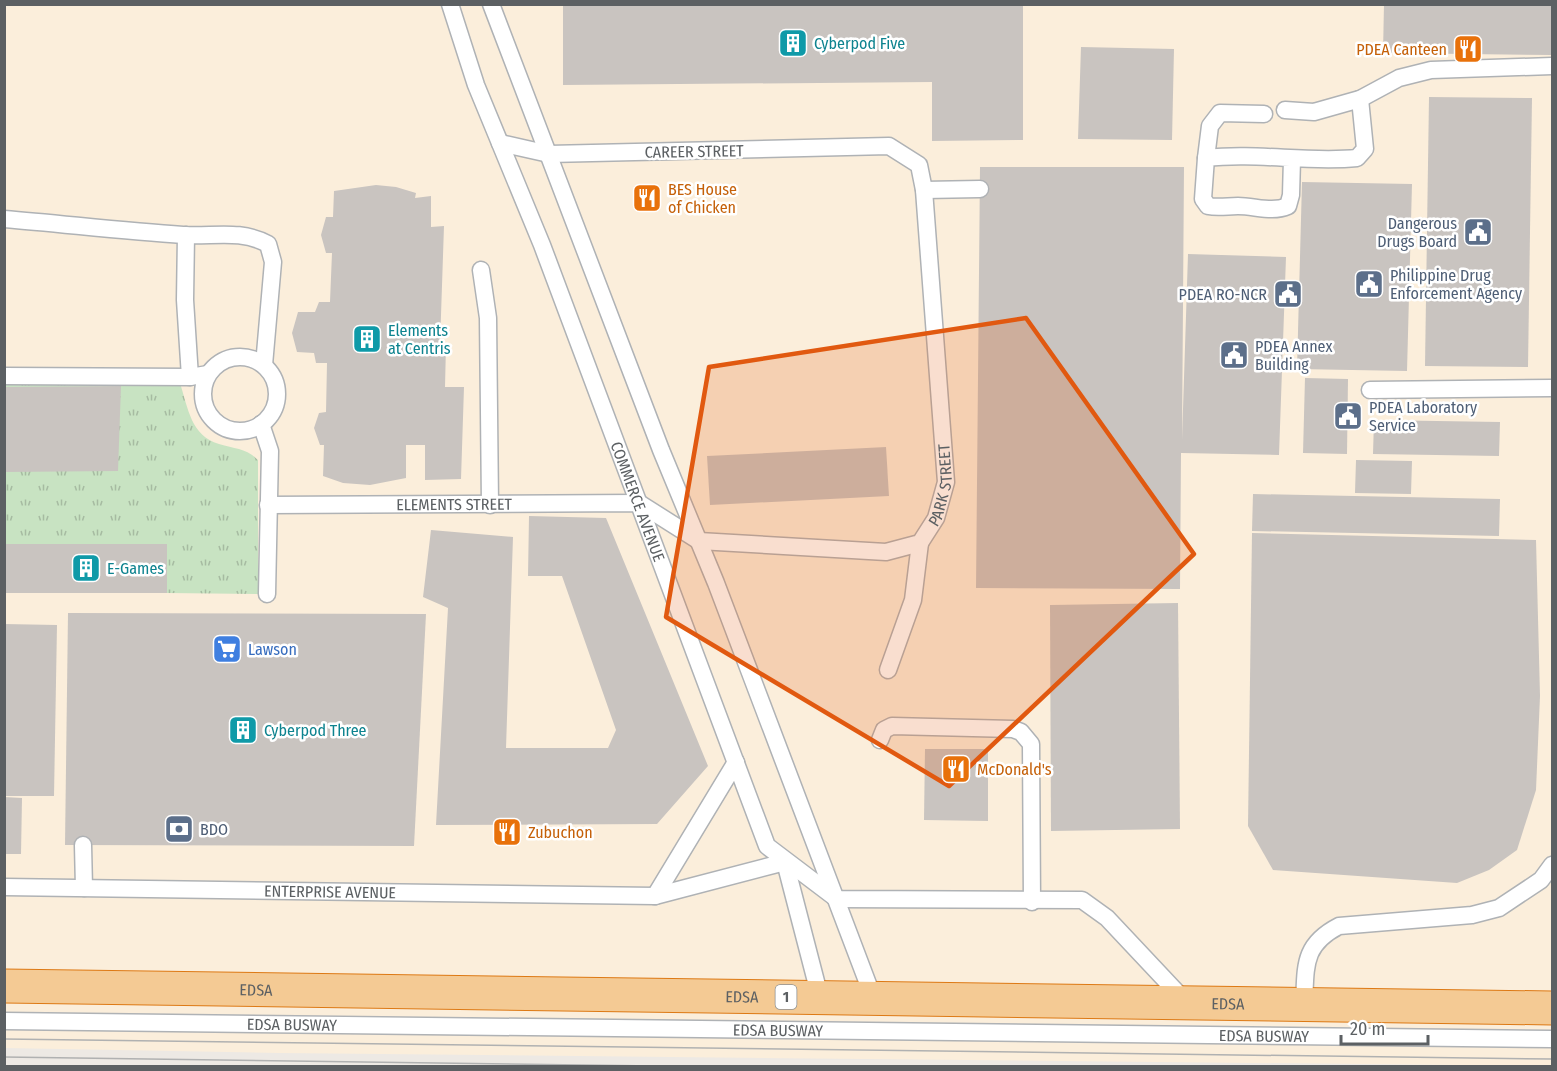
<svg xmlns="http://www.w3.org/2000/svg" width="1557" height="1071" font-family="'Fira Sans Condensed',sans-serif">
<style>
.commercial{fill:#fbeedb}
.grass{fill:url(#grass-tufts)}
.building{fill:#c9c4c0}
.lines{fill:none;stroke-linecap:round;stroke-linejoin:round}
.lane-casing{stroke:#afb2b5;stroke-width:19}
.highway-casing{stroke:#dd7914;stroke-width:35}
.lane{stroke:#fff;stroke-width:16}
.highway{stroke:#f4ca94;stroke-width:33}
.tram{stroke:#b0b1b1;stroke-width:1.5}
.marked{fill:#e15910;fill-opacity:0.2;stroke:#e15910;stroke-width:4.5;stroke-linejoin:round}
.labels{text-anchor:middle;stroke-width:5;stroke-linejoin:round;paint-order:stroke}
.shield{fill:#fff;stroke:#8d9092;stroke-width:1.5}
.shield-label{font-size:15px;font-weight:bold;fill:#5c6063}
.culture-label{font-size:16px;fill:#0d838f;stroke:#fff;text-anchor:start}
.food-label{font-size:16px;fill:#c56008;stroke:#fff;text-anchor:start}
.street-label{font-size:16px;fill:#5c6063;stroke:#fff}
.service-label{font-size:16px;fill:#4e5e75;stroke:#fff;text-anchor:start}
.shop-label{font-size:16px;fill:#366cbe;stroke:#fff;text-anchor:start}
</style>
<defs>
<pattern id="grass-tufts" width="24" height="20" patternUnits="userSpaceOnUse" patternTransform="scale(1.5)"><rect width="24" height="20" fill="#c8e3c2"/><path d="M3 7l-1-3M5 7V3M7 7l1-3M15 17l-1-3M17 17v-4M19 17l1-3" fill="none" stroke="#a6bba1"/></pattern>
</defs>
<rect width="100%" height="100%" fill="#ede9e4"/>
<!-- commercial -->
<path class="commercial" d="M 5,5 L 1552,5 L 1552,1066 L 279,1053 L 5,1048 Z"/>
<!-- grass -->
<path class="grass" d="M 5,382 L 180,383 C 188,408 191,436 219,444 C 235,449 246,448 258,460 L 258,594 L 167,593 L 167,544 L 5,544 Z"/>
<!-- building -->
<g class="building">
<path d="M 563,4 L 1023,4 L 1023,140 L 932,141 L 932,82 L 563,85 Z"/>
<path d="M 1384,4 L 1552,4 L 1552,55 L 1383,53 Z"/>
<path d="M 1081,47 L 1174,49 L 1172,140 L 1078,139 Z"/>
<path d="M 1429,97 L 1532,98 L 1528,367 L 1425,366 Z"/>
<path d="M 980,167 L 1184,167 L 1182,440 L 1188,254 L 1286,257 L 1279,455 L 1181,453 L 1180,589 L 976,588 Z"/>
<path d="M 1302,182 L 1412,184 L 1407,371 L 1297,369 Z"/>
<path d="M 376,185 L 396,187 L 416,193 L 415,198 L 431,196 L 431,227 L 444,226 L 440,345 L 446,345 L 445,387 L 464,387 L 461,479 L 425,480 L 425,445 L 406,445 L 406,478 L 370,485 L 343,483 L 323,476 L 324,445 L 320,445 L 314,428 L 319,413 L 326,412 L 327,363 L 316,363 L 314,353 L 297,352 L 292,333 L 298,312 L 315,312 L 319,302 L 330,302 L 332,253 L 326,253 L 321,235 L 326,217 L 333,217 L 334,191 Z"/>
<path d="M 1305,378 L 1348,379 L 1347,454 L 1303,453 Z"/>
<path d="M 121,386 L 118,471 L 4,472 L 4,387 Z"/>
<path d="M 1374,420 L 1500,422 L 1499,456 L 1373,454 Z"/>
<path d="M 886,447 L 889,496 L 710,505 L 707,456 Z"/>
<path d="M 1356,460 L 1412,461 L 1411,494 L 1355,493 Z"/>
<path d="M 1253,494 L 1500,499 L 1499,536 L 1252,531 Z"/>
<path d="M 529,516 L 606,518 L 708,766 L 657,824 L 436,825 L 448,608 L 423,597 L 431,530 L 513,537 L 506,748 L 608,748 L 616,730 L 562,576 L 528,576 Z"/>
<path d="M 1252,533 L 1536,540 L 1540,696 L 1536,790 L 1517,850 L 1489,870 L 1457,883 L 1273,870 L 1248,826 Z"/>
<rect x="4" y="544" width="163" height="49"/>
<path d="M 1178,603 L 1180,829 L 1051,831 L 1050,605 Z"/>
<path d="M 68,613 L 426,614 L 414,846 L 65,845 Z"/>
<path d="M 4,624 L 57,625 L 54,796 L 4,796 Z"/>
<path d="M 925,749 L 988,749 L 988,821 L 924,820 Z"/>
<path d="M 4,797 L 22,798 L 21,854 L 4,854 Z"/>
</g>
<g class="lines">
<!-- lane casing -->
<g class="lane-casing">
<g id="lane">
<path id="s1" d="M 450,4 L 476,85 L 542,245 L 767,846 L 837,899 L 1082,900 L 1107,918 L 1186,1002"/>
<path d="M 491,4 L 661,450 L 716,583 L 873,997"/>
<path d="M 1285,110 L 1314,112 L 1360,99 L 1399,78 L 1431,70 L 1552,66"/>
<path d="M 1206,158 L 1210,126 L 1220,113 L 1264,114"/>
<path d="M 1292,159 L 1291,195 L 1288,206 C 1272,213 1255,206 1238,206 C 1228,206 1218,208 1208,206 L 1203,199 L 1206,158 C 1256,152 1307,163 1357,158 L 1365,149 L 1360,99"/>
<path d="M 924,190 L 980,189"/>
<path d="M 4,219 C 64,224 124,231 183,235 C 213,237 240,229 268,244 L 273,262 L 264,365"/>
<path d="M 186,235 L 185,300 L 190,377"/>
<path d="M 481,270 L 488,318 L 490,505"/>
<circle cx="240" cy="394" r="37"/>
<path d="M 4,376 L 190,377 L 208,374"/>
<path d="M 1370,390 L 1552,388"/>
<path d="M 261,424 L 270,451 L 267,594"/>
<path id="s2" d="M 268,505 L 639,503 L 699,541 L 886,552 L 920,543 L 936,518 L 946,482 L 924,190 L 919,165 L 889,146 L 549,154 L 500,143"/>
<path d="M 888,670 L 913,600 L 920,543"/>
<path d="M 880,740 L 884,730 L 892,726 L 1013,729 L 1021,732 L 1031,744 L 1032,902"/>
<path d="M 83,845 L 84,888"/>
<path d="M 785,862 L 820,997"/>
<path id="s3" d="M 4,887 L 655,896 L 785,862"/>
<path d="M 655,896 L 736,762"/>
<path d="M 1304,1004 C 1306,967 1302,945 1339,926 L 1472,915 L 1499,908 L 1541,880 L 1552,865"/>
<path id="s4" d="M 4,1021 L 1552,1039"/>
</g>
</g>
<!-- highway casing -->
<g class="highway-casing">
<g id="highway">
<path id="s5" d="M 4,986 L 1552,1008"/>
</g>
</g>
<!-- lane -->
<use href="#lane" class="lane"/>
<!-- highway -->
<use href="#highway" class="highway"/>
<!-- tram -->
<g class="tram">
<path d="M 4,1039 L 1552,1059"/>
<path d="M 4,1057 L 656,1066"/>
</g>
</g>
<!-- marked area -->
<path class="marked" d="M 1026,318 L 1194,554 L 949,786 L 666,617 L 709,367 Z"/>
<!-- icons -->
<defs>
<g id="building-square" transform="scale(1.5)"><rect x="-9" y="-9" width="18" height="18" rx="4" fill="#0f9aa8" stroke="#fff"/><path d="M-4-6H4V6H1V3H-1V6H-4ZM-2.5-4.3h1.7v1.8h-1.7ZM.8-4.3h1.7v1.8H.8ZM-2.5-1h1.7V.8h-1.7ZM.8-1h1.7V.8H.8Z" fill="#fff"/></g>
<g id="restaurant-square" transform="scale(1.5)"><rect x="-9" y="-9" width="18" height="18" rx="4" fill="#e8710a" stroke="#fff"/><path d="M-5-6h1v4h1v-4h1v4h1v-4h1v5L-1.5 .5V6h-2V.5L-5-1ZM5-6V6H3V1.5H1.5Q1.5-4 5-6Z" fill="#fff"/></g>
<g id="civic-square" transform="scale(1.5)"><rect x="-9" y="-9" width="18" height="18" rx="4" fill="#5c6f8a" stroke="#fff"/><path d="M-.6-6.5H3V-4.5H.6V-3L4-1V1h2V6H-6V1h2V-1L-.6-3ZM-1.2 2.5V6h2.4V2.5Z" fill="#fff"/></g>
<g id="supermarket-square" transform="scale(1.5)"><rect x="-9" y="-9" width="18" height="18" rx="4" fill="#3f7fe0" stroke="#fff"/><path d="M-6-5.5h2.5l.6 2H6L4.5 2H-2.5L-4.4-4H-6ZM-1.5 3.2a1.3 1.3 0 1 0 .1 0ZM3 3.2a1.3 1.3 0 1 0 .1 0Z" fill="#fff"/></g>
<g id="bank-square" transform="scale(1.5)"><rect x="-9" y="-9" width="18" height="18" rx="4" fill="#5c6f8a" stroke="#fff"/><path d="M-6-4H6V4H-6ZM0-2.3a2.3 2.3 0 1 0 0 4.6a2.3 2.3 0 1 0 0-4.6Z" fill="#fff"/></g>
</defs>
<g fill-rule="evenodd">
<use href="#building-square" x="793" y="43"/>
<use href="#restaurant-square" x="1468" y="49"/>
<use href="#restaurant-square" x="647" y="198"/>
<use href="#civic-square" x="1478" y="232"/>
<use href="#civic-square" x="1369" y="284"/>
<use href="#civic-square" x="1288" y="294"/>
<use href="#building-square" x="367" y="339"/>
<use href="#civic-square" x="1234" y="355"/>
<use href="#civic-square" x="1348" y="416"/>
<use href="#building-square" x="86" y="568"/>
<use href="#supermarket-square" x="227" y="649"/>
<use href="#building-square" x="243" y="730"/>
<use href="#restaurant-square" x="956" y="769"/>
<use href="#bank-square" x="179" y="829"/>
<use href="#restaurant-square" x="507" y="832"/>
</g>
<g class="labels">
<!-- shield labels -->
<rect class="shield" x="775.5" y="985" width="21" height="24" rx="4.5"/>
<g class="shield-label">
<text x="786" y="1002">1</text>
</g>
<!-- culture labels -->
<g class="culture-label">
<text x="814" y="49">Cyberpod Five</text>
<text x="388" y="336">Elements<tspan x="388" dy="18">at Centris</tspan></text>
<text x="107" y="574">E-Games</text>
<text x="264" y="736">Cyberpod Three</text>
</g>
<!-- food labels -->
<g class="food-label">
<text x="1447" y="55" text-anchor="end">PDEA Canteen</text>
<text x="668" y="195">BES House<tspan x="668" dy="18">of Chicken</tspan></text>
<text x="977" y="775">McDonald's</text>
<text x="528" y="838">Zubuchon</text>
</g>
<!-- street labels -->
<g class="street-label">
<text transform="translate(694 151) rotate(-1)" y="6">CAREER STREET</text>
<text dy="6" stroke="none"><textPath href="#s2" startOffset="728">PARK STREET</textPath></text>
<text dy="6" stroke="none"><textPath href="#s1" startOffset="532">COMMERCE AVENUE</textPath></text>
<text dy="6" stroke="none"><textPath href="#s2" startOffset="186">ELEMENTS STREET</textPath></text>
<text dy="6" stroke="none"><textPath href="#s3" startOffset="326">ENTERPRISE AVENUE</textPath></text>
<text dy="6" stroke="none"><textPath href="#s5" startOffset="252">EDSA</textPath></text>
<text dy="6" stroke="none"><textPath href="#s5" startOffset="738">EDSA</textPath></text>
<text dy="6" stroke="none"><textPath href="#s5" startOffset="1224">EDSA</textPath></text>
<text dy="6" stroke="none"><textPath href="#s4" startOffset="288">EDSA BUSWAY</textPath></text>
<text dy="6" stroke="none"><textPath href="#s4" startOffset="774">EDSA BUSWAY</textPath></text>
<text dy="6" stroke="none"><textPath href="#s4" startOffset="1260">EDSA BUSWAY</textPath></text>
</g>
<!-- service labels -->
<g class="service-label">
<text x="1457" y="229" text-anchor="end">Dangerous<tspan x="1457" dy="18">Drugs Board</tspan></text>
<text x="1390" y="281">Philippine Drug<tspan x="1390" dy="18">Enforcement Agency</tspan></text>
<text x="1267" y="300" text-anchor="end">PDEA RO-NCR</text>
<text x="1255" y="352">PDEA Annex<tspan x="1255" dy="18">Building</tspan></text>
<text x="1369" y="413">PDEA Laboratory<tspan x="1369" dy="18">Service</tspan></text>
<text x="200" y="835">BDO</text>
</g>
<!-- shop labels -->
<g class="shop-label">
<text x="248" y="655">Lawson</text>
</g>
</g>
<!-- border -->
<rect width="1557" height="1071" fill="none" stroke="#5c6063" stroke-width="12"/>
<!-- scale -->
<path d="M1341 1035v9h87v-9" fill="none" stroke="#5c6063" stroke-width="3"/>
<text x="1350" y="1035" font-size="18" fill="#5c6063" stroke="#ffffff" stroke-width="4.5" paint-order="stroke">20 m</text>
</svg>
